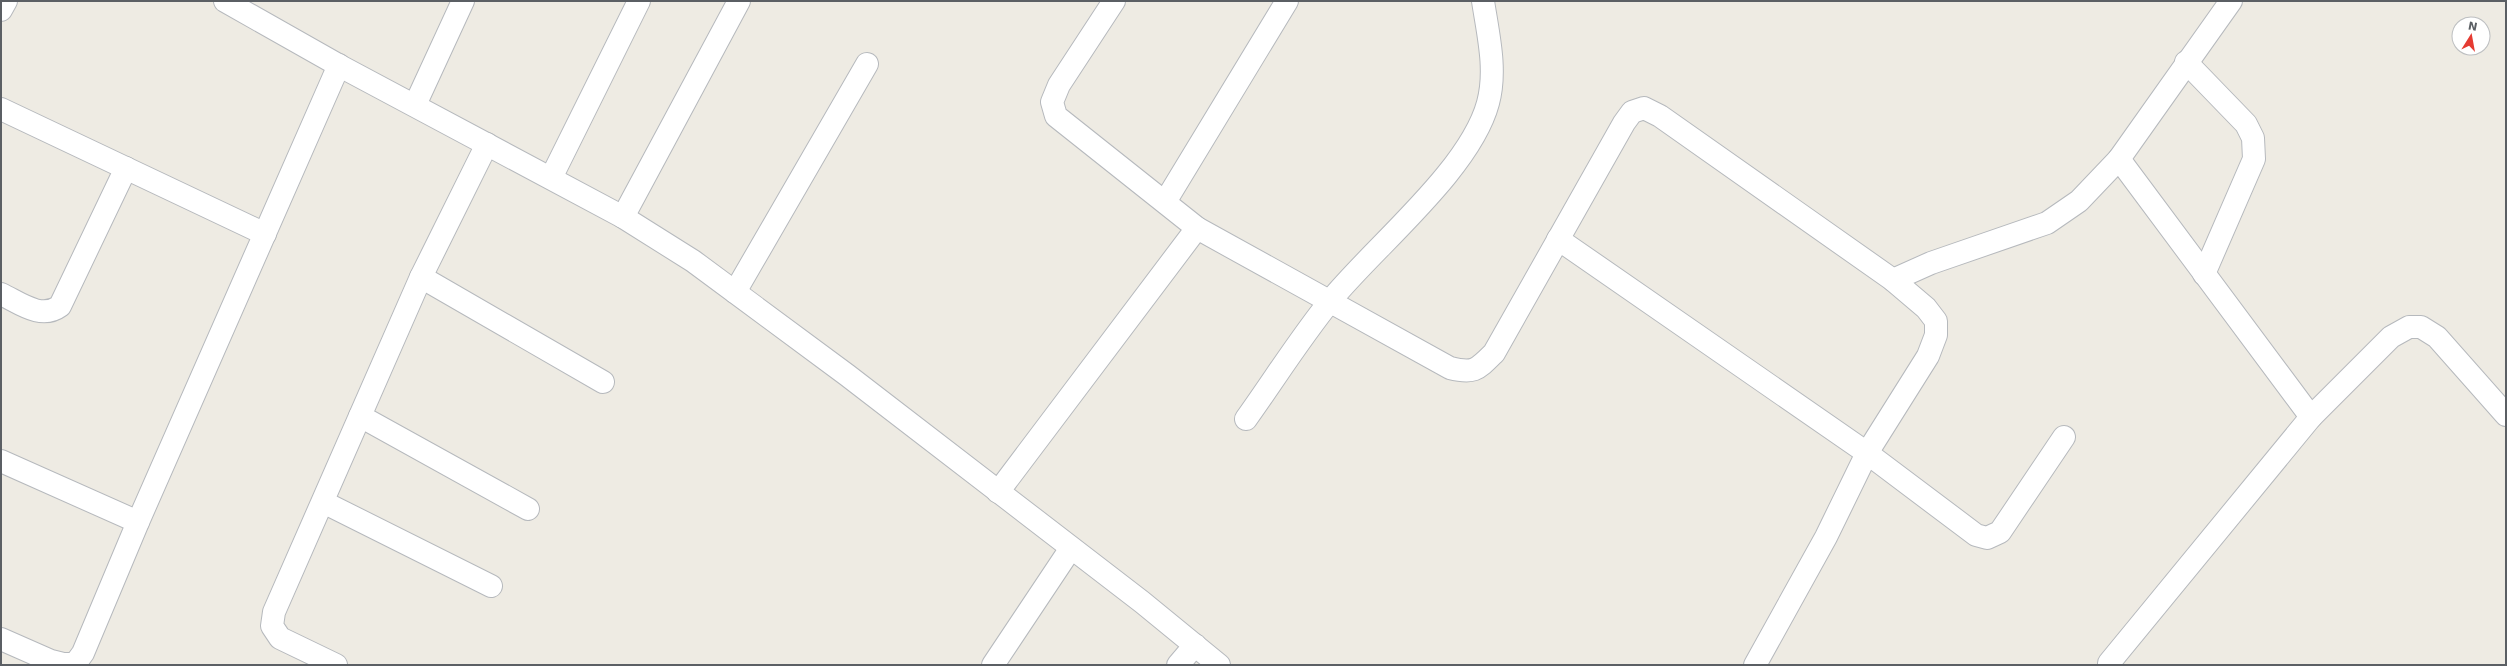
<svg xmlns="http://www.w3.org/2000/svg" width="2507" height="666" font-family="'DejaVu Sans',sans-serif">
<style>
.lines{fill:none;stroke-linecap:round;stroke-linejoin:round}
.street-casing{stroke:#b6b9bd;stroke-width:24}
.street{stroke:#fff;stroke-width:22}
</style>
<rect width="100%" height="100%" fill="#eeebe3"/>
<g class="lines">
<!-- street casing -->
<g class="street-casing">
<g id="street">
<path d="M 225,1 L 340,66 L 623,217 L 693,261 L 847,375 L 1142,602 L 1219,665"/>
<path d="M 1114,1 L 1059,85 L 1052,102 L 1056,116 L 1197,228 L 1450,368 C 1474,374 1477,370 1494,353 L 1624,123 L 1632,112 L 1644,108 L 1660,116 L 1893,280 L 1926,308 L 1936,321 L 1936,335 L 1928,356 L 1867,453 L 1826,537 L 1755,665"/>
<path d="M 1,10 L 6,1"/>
<path d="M 2186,62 L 2246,124 L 2253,138 L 2254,159 L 2204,274"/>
<path d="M 415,105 L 463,1"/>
<path d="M 1,109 L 265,234"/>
<path d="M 2119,159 L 2311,417"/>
<path d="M 551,178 L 639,1"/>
<path d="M 1165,202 L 1287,1"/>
<path d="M 623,217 L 739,1"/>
<path d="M 1558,239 L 1867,453 L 1976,535 L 1987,538 L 2000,532 L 2064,437"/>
<path d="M 421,277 L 603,382"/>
<path d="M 1893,280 L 1931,263 L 2047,223 L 2079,201 L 2119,159 L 2231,1"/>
<path d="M 735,292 L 867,64"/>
<path d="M 1,294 C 20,303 41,320 60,306 L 126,168"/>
<path d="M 360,416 L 528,509"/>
<path d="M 1246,419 C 1274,380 1300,338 1331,300 C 1375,246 1470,170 1488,103 C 1497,70 1488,34 1483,1"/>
<path d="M 1,461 L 138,522"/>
<path d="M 998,492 L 1197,228"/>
<path d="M 323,502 L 491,586"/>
<path d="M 1,639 L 51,661 L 63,664 L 75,664 L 83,653 L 138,522 L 339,65"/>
<path d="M 2109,663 L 2311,417 L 2391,337 L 2409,327 L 2421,327 L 2437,337 L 2506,415"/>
<path d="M 336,665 L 280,638 L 272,626 L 274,612 L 421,277 L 487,144"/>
<path d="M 993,665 L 1071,548"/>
<path d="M 1178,665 L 1195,645"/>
</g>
</g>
<!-- street -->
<use href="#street" class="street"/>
</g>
<!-- border -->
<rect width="2507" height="666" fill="none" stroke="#5b5f64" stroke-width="4"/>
<!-- north arrow -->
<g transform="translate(2471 36) rotate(11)"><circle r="19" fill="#ffffff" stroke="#bdbfc1"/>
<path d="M0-3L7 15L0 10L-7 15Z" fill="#e53b32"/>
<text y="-6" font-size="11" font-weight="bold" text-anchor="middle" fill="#5b5f64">N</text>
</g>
</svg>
